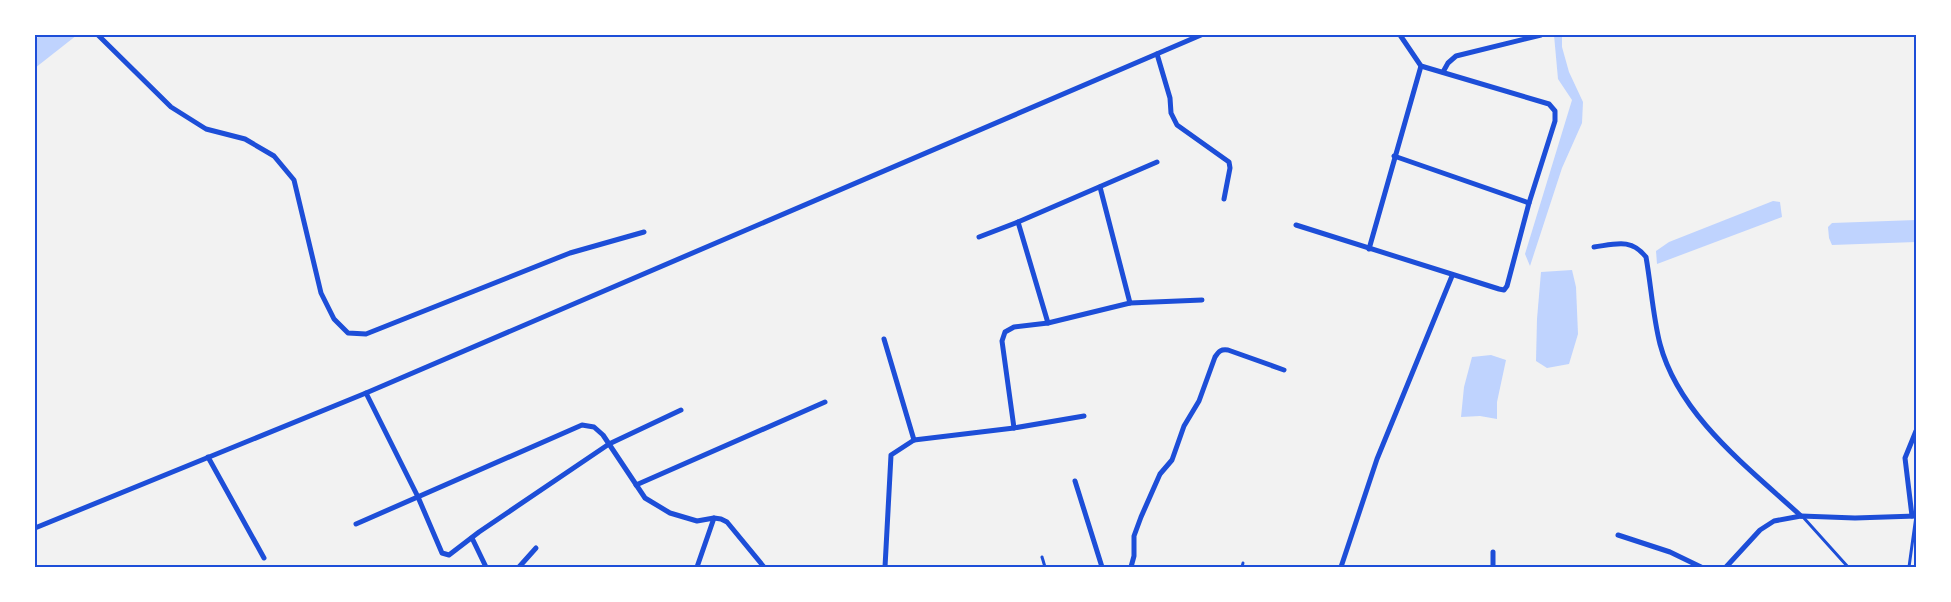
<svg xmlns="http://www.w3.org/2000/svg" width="1951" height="602" font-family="Quicksand,sans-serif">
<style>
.water{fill:#bfd3fe}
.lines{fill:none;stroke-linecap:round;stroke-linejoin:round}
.service{stroke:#1d4ed8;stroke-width:3}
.minor{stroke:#1d4ed8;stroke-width:5}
.neatline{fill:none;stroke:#1d4ed8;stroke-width:2}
</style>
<rect width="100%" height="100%" fill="#f2f2f2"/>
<!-- water -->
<g class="water">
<path d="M 42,35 L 77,35 L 35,68 L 35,39 Z"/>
<path d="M 1554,35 L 1562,35 L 1562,47 L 1569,72 L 1583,102 L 1582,123 L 1562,168 L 1530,266 L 1525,254 L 1572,100 L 1558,79 Z"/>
<path d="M 1773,201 L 1780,202 L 1782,217 L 1657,264 L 1656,251 L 1669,242 Z"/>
<path d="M 1916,220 L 1916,242 L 1832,245 L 1829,238 L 1828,227 L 1832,223 Z"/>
<path d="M 1572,270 L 1576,287 L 1578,334 L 1569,364 L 1547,368 L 1536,361 L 1537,319 L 1541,272 Z"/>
<path d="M 1491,355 L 1506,360 L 1497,402 L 1497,419 L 1480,416 L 1461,417 L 1464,387 L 1472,357 Z"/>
</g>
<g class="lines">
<!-- service -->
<g class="service">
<path d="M 1803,517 L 1848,567"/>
<path d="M 1042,557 L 1045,567"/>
<path d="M 1242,567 L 1243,563"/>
<path d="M 1909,567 L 1916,516"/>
</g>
<!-- minor -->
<g class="minor">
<path d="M 98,35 L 171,107 L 206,129 L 245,139 L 274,156 L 294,180 L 321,293 L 334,319 L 348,333 L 366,334 L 570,253 L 644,232"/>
<path d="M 1157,54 L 1170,98 L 1171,113 L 1177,125 L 1229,162 L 1230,168 L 1224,199"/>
<path d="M 1443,72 L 1448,63 L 1456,56 L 1541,35"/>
<path d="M 1394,156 L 1529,203"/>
<path d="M 1100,187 L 1130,303"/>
<path d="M 1018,222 L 1048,323"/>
<path d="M 1296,225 L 1499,289 L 1504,290 L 1507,286 L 1529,203 L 1555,121 L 1555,111 L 1549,104 L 1421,66 L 1400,35"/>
<path d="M 979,237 L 1018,222 L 1157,162"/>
<path d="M 1594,247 C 1616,244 1631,238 1646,257 C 1651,285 1653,317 1660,344 C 1679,416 1749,468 1801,516"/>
<path d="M 1369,249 L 1421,66"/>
<path d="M 884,339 L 914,440"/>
<path d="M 366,393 L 418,497 L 442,553 L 449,555 L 479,532 L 609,444 L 681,410"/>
<path d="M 1014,428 L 1002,341 L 1005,332 L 1014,327 L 1048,323 L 1130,303 L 1202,300"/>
<path d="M 208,457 L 264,558"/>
<path d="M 1075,481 L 1102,567"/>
<path d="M 636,485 L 825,402"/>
<path d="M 1912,516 L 1905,458 L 1916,431"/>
<path d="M 356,524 L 582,425 L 594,427 L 603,435 L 645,498 L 670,513 L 697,521 L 714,518 L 721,519 L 727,522 L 764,567"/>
<path d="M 35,528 L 366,393 L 1201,35"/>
<path d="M 1618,535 L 1670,552 L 1701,567"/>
<path d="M 472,538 L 486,567"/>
<path d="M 519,567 L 536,548"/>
<path d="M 697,567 L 714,518"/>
<path d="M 885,567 L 891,455 L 914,440 L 1014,428 L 1084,416"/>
<path d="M 1131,567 L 1134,556 L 1134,536 L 1141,517 L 1160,474 L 1172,460 L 1184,426 L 1199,401 L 1215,357 C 1219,351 1221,349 1228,350 L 1284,370"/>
<path d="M 1341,567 L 1377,459 L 1452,276"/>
<path d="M 1493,567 L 1493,552"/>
<path d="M 1726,567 L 1760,530 L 1774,521 L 1801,516 L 1855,518 L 1916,516"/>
</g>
</g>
<!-- border -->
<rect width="1951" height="602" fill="none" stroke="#ffffff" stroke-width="72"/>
<rect x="36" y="36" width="1879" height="530" class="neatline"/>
</svg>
